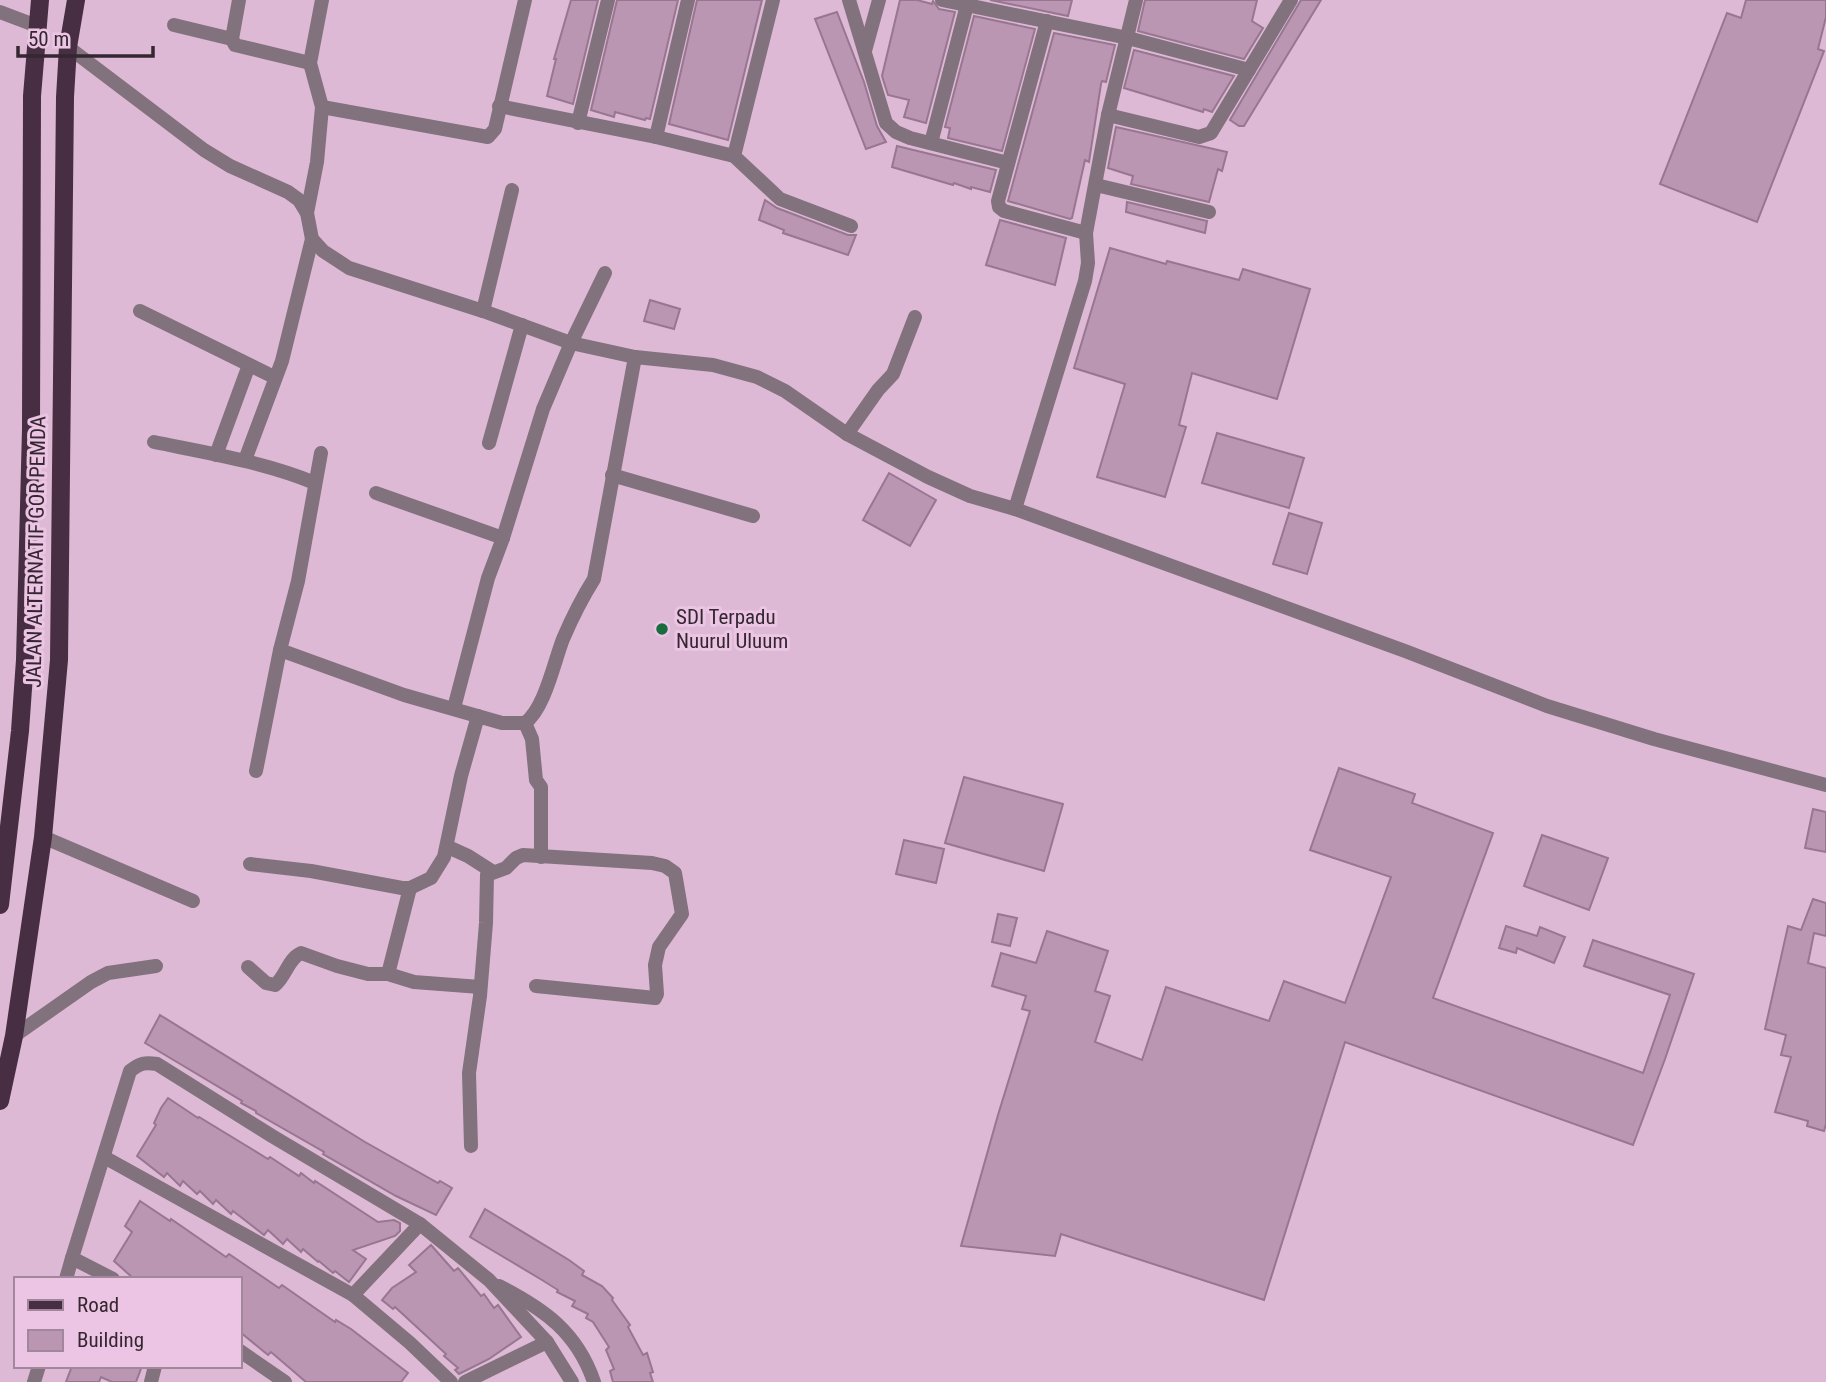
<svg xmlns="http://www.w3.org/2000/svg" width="1826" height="1382" font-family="'Roboto Condensed',sans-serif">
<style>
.building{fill:#ba96b2;stroke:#987691;stroke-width:2}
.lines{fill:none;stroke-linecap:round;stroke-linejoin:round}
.minor{stroke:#81727d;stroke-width:14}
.tertiary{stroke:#81727d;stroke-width:14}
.primary{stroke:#472e43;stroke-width:18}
.poi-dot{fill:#186c3d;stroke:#ebc5e3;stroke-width:2.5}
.labels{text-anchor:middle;stroke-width:6;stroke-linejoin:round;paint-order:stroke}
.street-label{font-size:21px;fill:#352732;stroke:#ebc5e3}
.poi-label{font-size:21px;fill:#352732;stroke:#ebc5e3;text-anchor:start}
</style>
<rect width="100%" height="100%" fill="#deb9d6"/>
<!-- building -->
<g class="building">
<path d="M 571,0 L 598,0 L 573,104 L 547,96 L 556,59 L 554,59 Z"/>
<path d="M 617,0 L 678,0 L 650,119 L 646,118 L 645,120 L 615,112 L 614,117 L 591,110 Z"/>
<path d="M 697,0 L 762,0 L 728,140 L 669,124 Z"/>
<path d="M 900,0 L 917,0 L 932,4 L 933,1 L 939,9 L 955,12 L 926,123 L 904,117 L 909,100 L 888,95 L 882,76 Z"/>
<path d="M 990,0 L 1072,0 L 1068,16 Z"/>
<path d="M 1145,0 L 1257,0 L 1252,21 L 1263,28 L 1244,59 L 1138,31 Z"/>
<path d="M 1301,0 L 1321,0 L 1244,126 L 1239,126 L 1230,120 Z"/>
<path d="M 1746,0 L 1826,0 L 1826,17 L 1818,49 L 1824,51 L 1757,222 L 1660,184 L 1727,13 L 1741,18 Z"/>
<path d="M 837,12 L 864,82 L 877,126 L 886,142 L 866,149 L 815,19 Z"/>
<path d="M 974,16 L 1035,29 L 1002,151 L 948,138 L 950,128 L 945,127 Z"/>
<path d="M 1054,33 L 1115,45 L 1106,82 L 1102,81 L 1101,84 L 1089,162 L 1085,160 L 1072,218 L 1070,219 L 1008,201 Z"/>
<path d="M 1134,50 L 1234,76 L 1212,112 L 1204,109 L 1203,112 L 1124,88 Z"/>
<path d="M 1116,127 L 1227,152 L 1222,171 L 1218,169 L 1209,202 L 1131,184 L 1133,176 L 1108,168 Z"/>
<path d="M 897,146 L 996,170 L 990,192 L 971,187 L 971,189 L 954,183 L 953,185 L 892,167 Z"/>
<path d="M 765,200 L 777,208 L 848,235 L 856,235 L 848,255 L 783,233 L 784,230 L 759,220 Z"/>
<path d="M 1127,202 L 1207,221 L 1205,233 L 1126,212 Z"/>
<path d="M 1000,220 L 1066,238 L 1055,285 L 986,265 Z"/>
<path d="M 1110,248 L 1166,264 L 1167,261 L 1239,280 L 1243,269 L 1310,289 L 1277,399 L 1192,373 L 1179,425 L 1186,427 L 1165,497 L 1097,477 L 1125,384 L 1074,368 Z"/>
<path d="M 650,300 L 680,309 L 674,329 L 644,321 Z"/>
<path d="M 1217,433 L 1304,458 L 1289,508 L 1202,483 Z"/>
<path d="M 889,473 L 936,500 L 910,546 L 863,520 Z"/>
<path d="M 1289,513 L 1322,523 L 1307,574 L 1273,564 Z"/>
<path d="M 1339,768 L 1415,794 L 1412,803 L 1493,833 L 1433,998 L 1643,1073 L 1670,995 L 1584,966 L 1593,940 L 1694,974 L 1665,1059 L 1633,1145 L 1345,1042 L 1264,1300 L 1061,1234 L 1055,1256 L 961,1246 L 998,1115 L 1030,1011 L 1022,1009 L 1026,996 L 992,986 L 1001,953 L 1036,963 L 1047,931 L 1108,951 L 1095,991 L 1110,996 L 1095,1042 L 1142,1060 L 1166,987 L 1269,1021 L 1284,981 L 1345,1003 L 1391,877 L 1310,850 Z"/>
<path d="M 964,777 L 1063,804 L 1044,871 L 945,843 Z"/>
<path d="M 1813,809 L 1826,812 L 1826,852 L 1805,848 Z"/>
<path d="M 1542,835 L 1608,858 L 1589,910 L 1524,886 Z"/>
<path d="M 904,840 L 944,849 L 936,883 L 896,874 Z"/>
<path d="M 1813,899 L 1826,903 L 1826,936 L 1814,933 L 1808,963 L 1826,968 L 1826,1124 L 1824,1131 L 1807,1126 L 1808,1121 L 1775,1112 L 1791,1057 L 1781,1055 L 1786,1035 L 1765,1029 L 1788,926 L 1801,930 Z"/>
<path d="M 998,914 L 1017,918 L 1010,946 L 992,942 Z"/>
<path d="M 1506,926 L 1537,936 L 1540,927 L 1565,937 L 1554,963 L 1517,948 L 1516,953 L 1499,948 Z"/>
<path d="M 160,1015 L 365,1142 L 438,1183 L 440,1181 L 452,1188 L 436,1215 L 396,1196 L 323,1154 L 324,1152 L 256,1113 L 256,1111 L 241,1103 L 242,1101 L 145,1043 Z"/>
<path d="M 168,1098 L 198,1118 L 199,1117 L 268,1159 L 270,1157 L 299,1176 L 301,1173 L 314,1183 L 315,1181 L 378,1222 L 394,1220 L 400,1223 L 400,1231 L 395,1236 L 353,1250 L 366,1259 L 349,1282 L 335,1271 L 333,1273 L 319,1261 L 318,1262 L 303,1249 L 301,1252 L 287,1239 L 283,1244 L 268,1230 L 264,1235 L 233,1211 L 231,1214 L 216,1200 L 213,1204 L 200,1191 L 197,1194 L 183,1181 L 180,1186 L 167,1173 L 164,1177 L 137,1156 L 156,1125 L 154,1123 L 161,1108 Z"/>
<path d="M 140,1201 L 170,1221 L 171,1219 L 226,1257 L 229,1254 L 279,1288 L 282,1285 L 335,1322 L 336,1320 L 351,1329 L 408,1373 L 401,1382 L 306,1382 L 271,1352 L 268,1355 L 240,1332 L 240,1279 L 134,1279 L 114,1261 L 132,1232 L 125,1226 Z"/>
<path d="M 485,1209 L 569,1260 L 584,1271 L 582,1275 L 602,1286 L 613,1298 L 612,1300 L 630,1325 L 628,1327 L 643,1355 L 647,1353 L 653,1372 L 650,1373 L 653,1382 L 613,1382 L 610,1371 L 614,1369 L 606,1350 L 609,1347 L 593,1322 L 586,1318 L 588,1314 L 572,1306 L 575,1301 L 557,1292 L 558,1290 L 542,1280 L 470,1237 Z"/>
<path d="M 431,1245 L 454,1271 L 458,1268 L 481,1296 L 484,1294 L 494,1308 L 498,1305 L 521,1337 L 489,1359 L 459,1374 L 455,1370 L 458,1368 L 444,1356 L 446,1354 L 395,1307 L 393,1309 L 382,1300 L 392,1288 L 416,1272 L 409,1265 Z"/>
<path d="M 72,1366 L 142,1366 L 136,1382 L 112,1382 L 101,1377 L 99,1382 L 66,1382 Z"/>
</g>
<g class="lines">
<!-- minor -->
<g class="minor">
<path d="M 239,0 L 232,39 L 235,45 L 310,63"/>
<path d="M 849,0 L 886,123 L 896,132 L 910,138 L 1008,163"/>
<path d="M 942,0 L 1128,38 L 1249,70"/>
<path d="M 1047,21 L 998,201 L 999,207 L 1004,211 L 1086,233"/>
<path d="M 174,25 L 232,39"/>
<path d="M 68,47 L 204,150 L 230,166 L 288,192 L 299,200 L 307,213 L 312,239 L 323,251 L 349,268 L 483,311 L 571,343 L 635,357 L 713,365 L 757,377 L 785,391 L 847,434 L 928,477 L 970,496 L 1015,509 L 1405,651 L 1547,706 L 1654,739 L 1826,785"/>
<path d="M 865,51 L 879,0"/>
<path d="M 499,106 L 656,137 L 734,156 L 780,199 L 851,226"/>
<path d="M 322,107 L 488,137 L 495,129 L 525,0"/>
<path d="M 1108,115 L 1199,137 L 1211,133 L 1291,0"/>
<path d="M 578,123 L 608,0"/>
<path d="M 656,137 L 688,0"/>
<path d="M 931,143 L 967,5"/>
<path d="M 734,156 L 773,0"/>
<path d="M 1096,185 L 1209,212"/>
<path d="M 307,213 L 317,162 L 322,107 L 310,63 L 322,0"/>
<path d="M 140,311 L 274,377"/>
<path d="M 483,311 L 512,190"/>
<path d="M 847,434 L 878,390 L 893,374 L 915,317"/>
<path d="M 154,442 C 208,453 264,462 315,483"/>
<path d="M 489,443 L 522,325"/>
<path d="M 321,453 L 298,581 L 280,650 L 404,695 L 502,723 L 525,723 C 545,708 554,662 563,639 C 572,618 582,598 594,579 L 635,357"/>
<path d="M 216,455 L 249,365"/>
<path d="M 245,460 L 282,361 L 312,239"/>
<path d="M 612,475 L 753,516"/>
<path d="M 376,493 L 503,538"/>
<path d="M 1015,509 L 1085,281 L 1088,263 L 1086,233 L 1108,115 L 1136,0"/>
<path d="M 454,708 L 488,578 L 503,538 L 543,409 L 571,343 L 605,273"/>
<path d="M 525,723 L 532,739 L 536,780 L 541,787 L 541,857"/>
<path d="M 256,771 L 280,650"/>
<path d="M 43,837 L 193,901"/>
<path d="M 448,847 L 468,856 L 493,872"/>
<path d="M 250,864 L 311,871 L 402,888 L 410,888 L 431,878 L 444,857 L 461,776 L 478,716"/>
<path d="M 248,967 L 266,983 L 275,985 C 286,976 288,959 301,953 L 337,966 L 368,974 L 388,974 L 414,982 L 480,987"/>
<path d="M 388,974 L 410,888"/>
<path d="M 14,1036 L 91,982 L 108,973 L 156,966"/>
<path d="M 471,1146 L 469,1073 L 480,996 L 486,923 L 487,875 L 506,868 L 516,858 L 523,855 L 652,863 L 665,866 L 675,873 L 682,914 L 659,947 L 655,965 L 657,994 L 655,998 L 536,986"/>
<path d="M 104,1157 L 353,1295 L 410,1343 L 451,1382"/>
<path d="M 72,1258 L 130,1071 C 140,1063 145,1062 157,1064 L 272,1136 L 420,1224 L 489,1280 L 547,1342"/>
<path d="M 66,1279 L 72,1258 L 113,1279"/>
<path d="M 499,1286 C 544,1309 577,1332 594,1382"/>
<path d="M 353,1295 L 420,1224"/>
<path d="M 240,1351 L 285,1382"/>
<path d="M 34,1382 L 39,1366"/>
<path d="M 151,1382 L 155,1366"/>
<path d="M 465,1382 L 547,1342 L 572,1382"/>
</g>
<!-- tertiary -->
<path class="tertiary" d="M 0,12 L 37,26"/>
<!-- primary -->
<g class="primary">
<path d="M 0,905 L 20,731 L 25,660 L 31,429 L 32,96 L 40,0"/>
<path d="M 0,1101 L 14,1036 L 43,837 L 59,660 L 65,97 L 68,47 L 76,0"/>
</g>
</g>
<!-- markers -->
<circle class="poi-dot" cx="662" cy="629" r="7"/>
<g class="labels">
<!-- street labels -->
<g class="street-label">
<text transform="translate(36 552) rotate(-89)" y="7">JALAN ALTERNATIF GOR PEMDA</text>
</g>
<!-- poi labels -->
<g class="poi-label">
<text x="676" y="624">SDI Terpadu<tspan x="676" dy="24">Nuurul Uluum</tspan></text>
</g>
</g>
<!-- legend -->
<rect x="14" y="1277" width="228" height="91" fill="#ebc5e3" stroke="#a2869c" stroke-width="2"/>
<rect x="28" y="1300" width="35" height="10" fill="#472e43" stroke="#a2869c" stroke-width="2"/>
<text x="77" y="1312" font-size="21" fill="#352732">Road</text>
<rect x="28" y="1330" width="35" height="21" fill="#ba96b2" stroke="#a2869c" stroke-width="2"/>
<text x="77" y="1347" font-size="21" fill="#352732">Building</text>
<!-- scale -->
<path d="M18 46v10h135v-10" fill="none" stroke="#352732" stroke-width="3.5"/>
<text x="28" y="46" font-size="21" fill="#352732" stroke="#ebc5e3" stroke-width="5" paint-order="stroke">50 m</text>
</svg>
